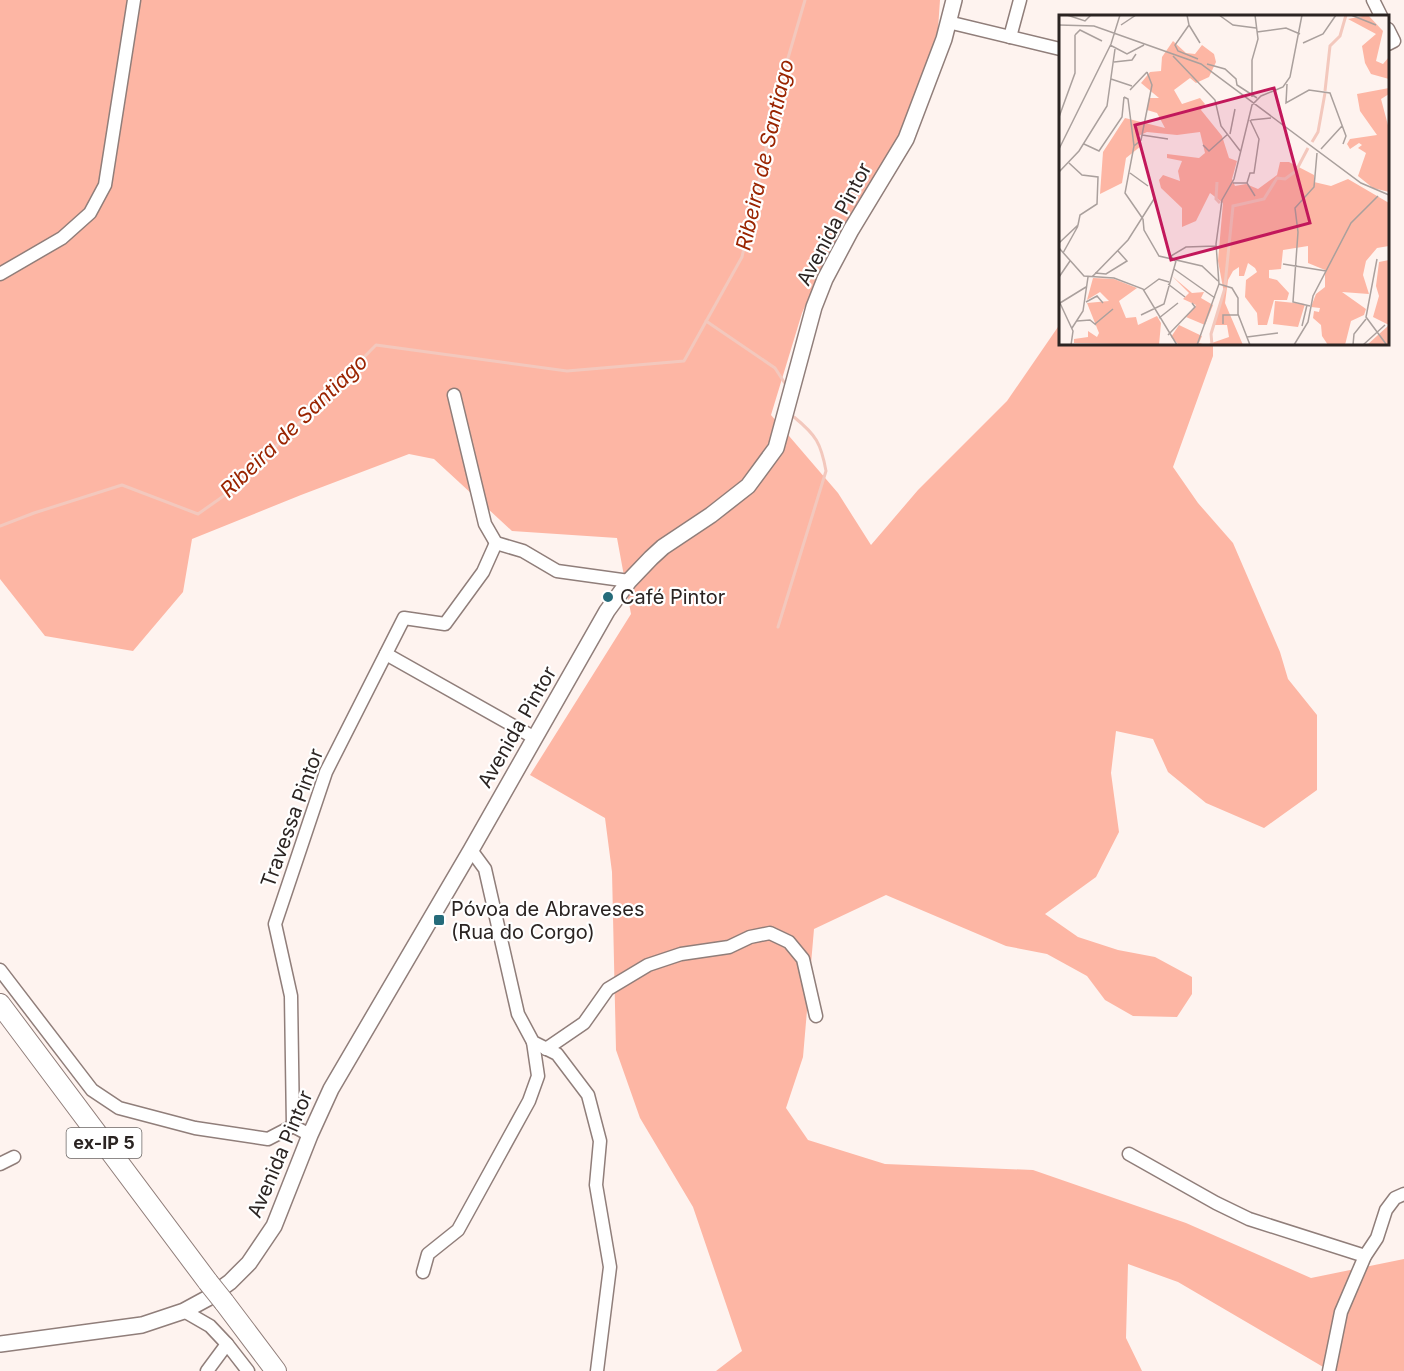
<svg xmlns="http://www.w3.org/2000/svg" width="1404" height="1371" font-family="Inter,sans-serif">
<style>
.green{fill:#fdb6a4}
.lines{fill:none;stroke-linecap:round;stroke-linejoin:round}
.stream{stroke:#f3c8bd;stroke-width:3}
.minor-casing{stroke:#907e7a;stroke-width:15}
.tertiary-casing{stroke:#907e7a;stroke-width:18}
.trunk-casing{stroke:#907e7a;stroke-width:22}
.minor{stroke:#fff;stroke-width:12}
.tertiary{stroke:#fff;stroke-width:15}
.trunk{stroke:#fff;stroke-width:20}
.trunk-bridge-casing{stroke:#907e7a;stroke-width:22;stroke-linecap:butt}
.trunk-bridge{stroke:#fff;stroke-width:20}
.poi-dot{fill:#256b7a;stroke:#fff;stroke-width:2}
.labels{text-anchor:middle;stroke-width:4.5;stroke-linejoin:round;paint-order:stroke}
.shield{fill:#fff;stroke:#6b6664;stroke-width:1.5}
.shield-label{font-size:18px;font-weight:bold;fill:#2b2422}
.street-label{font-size:20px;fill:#2b2422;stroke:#fff}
.poi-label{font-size:20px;fill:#2b2422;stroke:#fff;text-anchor:start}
.water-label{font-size:21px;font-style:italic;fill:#9a2401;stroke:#fff}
.inset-river{fill:none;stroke:#f3c8bd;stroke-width:3}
.inset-road{fill:none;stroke:#aaa09d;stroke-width:1.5}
.view{fill:#c2185b;fill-opacity:0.15;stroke:#c2185b;stroke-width:3}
.inset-edge{fill:none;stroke:#2b2422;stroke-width:3}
</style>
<rect width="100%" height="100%" fill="#fef3ef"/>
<!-- green -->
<path class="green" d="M 0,0 L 940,0 L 938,29 L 924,72 L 897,141 L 830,250 L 802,313 L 771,415 L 838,493 L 871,545 L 918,490 L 1007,401 L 1060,324 L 1060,344 L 1213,344 L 1213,356 L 1173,467 L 1198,503 L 1233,543 L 1280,652 L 1288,679 L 1317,715 L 1317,790 L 1264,828 L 1206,803 L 1168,772 L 1153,739 L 1116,731 L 1111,773 L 1119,832 L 1096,877 L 1045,914 L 1078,937 L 1118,950 L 1155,957 L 1192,977 L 1192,994 L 1177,1017 L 1133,1016 L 1105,1000 L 1087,976 L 1047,954 L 1006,946 L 886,895 L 814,929 L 803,1057 L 786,1108 L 808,1140 L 885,1164 L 1033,1170 L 1186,1223 L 1311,1278 L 1404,1259 L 1404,1371 L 1330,1371 L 1178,1282 L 1128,1264 L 1126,1338 L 1142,1371 L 716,1371 L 742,1351 L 693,1207 L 640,1118 L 616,1050 L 612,872 L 605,818 L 530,775 L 631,614 L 617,538 L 512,531 L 434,459 L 409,454 L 301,495 L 192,539 L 183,592 L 133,651 L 45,636 L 0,579 Z"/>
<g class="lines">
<!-- stream -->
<g class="stream">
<path d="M 706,321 L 775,368 L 786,385 L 786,387"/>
<path d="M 0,526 L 34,513 L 122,485 L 198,514 L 235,488 L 376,345 L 567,371 L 684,361 L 742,257 L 781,82 L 805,0"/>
<path d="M 778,627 L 826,471 C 821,443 816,435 794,417"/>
</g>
<!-- minor casing -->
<g class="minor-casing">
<g id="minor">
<path d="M 1373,0 L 1381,16"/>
<path d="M 948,22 L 1060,49"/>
<path d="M 1388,29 L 1394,41 L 1388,44"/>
<path d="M 1010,37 L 1020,0"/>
<path d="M 0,274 L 62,238 L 90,213 L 105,185 L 134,0"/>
<path d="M 454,395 L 485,524 L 496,543 L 523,551 L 557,571 L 629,581"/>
<path d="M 386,654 L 535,738"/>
<path d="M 471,850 L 485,869 L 518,1014 L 533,1042 L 557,1054 L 588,1095 L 600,1141 L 596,1185 L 610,1267 L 597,1371"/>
<path d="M 0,970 L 92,1090 L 119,1108 L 195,1128 L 268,1139 L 293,1126"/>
<path d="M 546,1049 L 584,1023 L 608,989 L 648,965 L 681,954 L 729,947 L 750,937 L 770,933 L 789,942 L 803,959 L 816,1016"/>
<path d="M 310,1135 L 293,1126 L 291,996 L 275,924 L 326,772 L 404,618 L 445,624 L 483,572 L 496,543"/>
<path d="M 1129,1154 L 1216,1203 L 1249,1219 L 1365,1256"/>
<path d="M 0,1164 L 14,1157"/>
<path d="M 423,1272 L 428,1254 L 458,1230 L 529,1101 L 538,1076 L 533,1042"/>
<path d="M 184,1311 L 210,1326 L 227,1344 L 248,1371"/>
<path d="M 207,1371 L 227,1344"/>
<path d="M 1329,1371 L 1341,1312 L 1365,1256 L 1377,1238 L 1386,1210 L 1395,1198 L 1404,1194"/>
</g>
</g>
<!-- tertiary casing -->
<g class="tertiary-casing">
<path id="tertiary" d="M 0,1344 L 142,1325 L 184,1311 L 208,1298 L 230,1282 L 249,1263 L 274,1226 L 310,1135 L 331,1089 L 471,850 L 607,611 L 629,581 L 651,558 L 663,547 L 711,515 L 748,486 L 776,448 L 814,307 L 825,279 L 851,230 L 906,139 L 944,39 L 954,0"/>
</g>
<!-- trunk casing -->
<g class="trunk-casing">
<g id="trunk">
<path d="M 0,1004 L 208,1282"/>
<path d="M 224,1302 L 276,1371"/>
</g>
</g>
<!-- minor -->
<use href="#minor" class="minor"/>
<!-- tertiary -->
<use href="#tertiary" class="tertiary"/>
<!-- trunk -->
<use href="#trunk" class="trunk"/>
<!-- trunk-bridge casing -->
<g class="trunk-bridge-casing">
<path id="trunk-bridge" d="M 208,1282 L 224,1302"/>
</g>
<!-- trunk-bridge -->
<use href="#trunk-bridge" class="trunk-bridge"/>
</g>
<!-- markers -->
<g class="poi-dot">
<circle cx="608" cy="597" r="6"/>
<rect x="433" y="914" width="12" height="12" rx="3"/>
</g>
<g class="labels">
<!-- shield labels -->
<rect class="shield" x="66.5" y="1128" width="75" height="30" rx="4.5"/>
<g class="shield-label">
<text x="104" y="1149">ex-IP 5</text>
</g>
<!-- street labels -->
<g class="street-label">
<text transform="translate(834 224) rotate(-62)" y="7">Avenida Pintor</text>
<text transform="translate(517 727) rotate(-60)" y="7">Avenida Pintor</text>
<text transform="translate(292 818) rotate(-70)" y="7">Travessa Pintor</text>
<text transform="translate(280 1154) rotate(-67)" y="7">Avenida Pintor</text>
</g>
<!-- poi labels -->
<g class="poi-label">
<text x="620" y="604">Café Pintor</text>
<text x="451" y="916">Póvoa de Abraveses<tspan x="451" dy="23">(Rua do Corgo)</tspan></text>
</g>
<!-- water labels -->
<g class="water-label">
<text transform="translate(765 155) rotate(-77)" y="7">Ribeira de Santiago</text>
<text transform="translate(294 426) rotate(-44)" y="7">Ribeira de Santiago</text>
</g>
</g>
<!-- overview -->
<g transform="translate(1059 15)">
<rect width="330" height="330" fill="#fef3ef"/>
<path d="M 309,0 L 324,16 L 317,46 L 324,49 L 330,42 L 330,64 L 312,59 L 306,48 L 303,31 L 317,19 L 289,4 ZM 114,26 L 127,38 L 136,39 L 143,30 L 155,39 L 157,47 L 150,62 L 137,68 L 131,63 L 115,75 L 123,89 L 141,83 L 146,89 L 142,95 L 163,121 L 170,143 L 178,146 L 173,164 L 176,171 L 187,169 L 199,174 L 218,160 L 221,147 L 230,147 L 255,160 L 255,167 L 272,171 L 289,164 L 330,188 L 330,231 L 318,233 L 307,246 L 304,260 L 310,279 L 283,277 L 307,294 L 305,300 L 292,306 L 286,330 L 269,330 L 263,321 L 262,310 L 254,303 L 255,296 L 260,297 L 261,293 L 252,292 L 257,279 L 266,272 L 266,255 L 249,248 L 249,231 L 224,235 L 222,254 L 210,255 L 210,263 L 218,265 L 230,278 L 228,285 L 215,285 L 208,310 L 199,310 L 198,298 L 186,282 L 187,265 L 198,257 L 196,253 L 189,248 L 185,261 L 180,261 L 180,252 L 174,256 L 169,265 L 166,288 L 184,330 L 147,330 L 170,322 L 168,310 L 155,310 L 165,278 L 159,246 L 164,188 L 151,178 L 137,206 L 123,212 L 123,193 L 102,173 L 100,165 L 104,160 L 121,166 L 119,156 L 123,146 L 108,143 L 108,139 L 140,143 L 146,138 L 141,117 L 118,120 L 88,117 L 79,121 L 82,131 L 67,143 L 63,168 L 41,179 L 44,137 L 66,103 L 106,113 L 98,98 L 88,95 L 90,83 L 100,83 L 82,68 L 91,57 L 102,56 L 103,42 ZM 330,73 L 330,79 L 322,84 L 330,114 L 330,177 L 314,173 L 299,161 L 307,138 L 299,133 L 303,130 L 300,128 L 291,134 L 288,129 L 291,124 L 318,120 L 301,96 L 298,79 ZM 330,245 L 330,330 L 308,330 L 330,310 L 314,302 L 320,281 L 317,271 L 320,247 ZM 113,261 L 133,278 L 145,277 L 142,283 L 154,290 L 146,310 L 127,302 L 137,290 L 124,284 L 130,278 ZM 34,263 L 55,264 L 78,273 L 60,286 L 67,303 L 77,302 L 79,310 L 98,301 L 102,308 L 100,330 L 15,328 L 15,324 L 29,322 L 29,316 L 38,322 L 40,318 L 28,288 L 50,286 L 41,277 L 28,285 ZM 216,286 L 246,289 L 239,312 L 214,309 ZM 120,310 L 143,321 L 140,328 L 147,330 L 120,330 L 112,322 Z" fill="#fdb6a4"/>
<path class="inset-river" d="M 266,76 L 271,31 L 281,21 L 287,0M 253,127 L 259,117 L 266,78M 158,167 L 157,184 L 161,188M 166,270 L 174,191 L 205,184 L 218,163 L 226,164 L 237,156 L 249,133M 153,330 L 152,319 L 166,273"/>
<path class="inset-road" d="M 8,0 L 26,6 L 32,0M 128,0 L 130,10 L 116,30 L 119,36 L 139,44M 160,0 L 174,10 L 197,13M 292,0 L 317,10M 0,10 L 35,11 L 142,49 L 302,168 L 330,180M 62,10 L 77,0M 130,10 L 141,28M 198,17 L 227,13 L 241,19M 16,20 L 21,15 L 43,26M 244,28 L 264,19 L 277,0M 51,30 L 68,39 L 85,30M 114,41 L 156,85 L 162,111 L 182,137M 55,47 L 73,45 L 77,39M 148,49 L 166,54 L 177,64 L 178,70 L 198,83M 52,64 L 73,71M 228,69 L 227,88 L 250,75 L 271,78 L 287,121 L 284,129M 71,75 L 88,57M 65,82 L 69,84 L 75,131 L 66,178 L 84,204M 193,82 L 193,45 L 199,24 L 196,0M 0,102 L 16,58 L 16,20M 192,105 L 212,103M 171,119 L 176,94M 83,120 L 109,124M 25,129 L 40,136 L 63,102 L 65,82M 144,130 L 150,136 L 169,119M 75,131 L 82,125 L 93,70 L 88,57M 0,134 L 52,29 L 61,0M 262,134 L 283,111M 0,157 L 20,136 L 48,91 L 56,34M 71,158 L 89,171M 174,168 L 188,168 L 196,181M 188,168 L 191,158 L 195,158 L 200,124 L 191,105M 84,204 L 85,215 L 100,241 L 143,251 L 159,266M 0,228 L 19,210 L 21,200 L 38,189 L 39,162 L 23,160 L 10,148M 0,233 L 25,261 L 55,263 L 84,274 L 118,330M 4,238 L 19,211M 318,244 L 307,302 L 327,329M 116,246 L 112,241 L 127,232 L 157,231M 224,249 L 267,256M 115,254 L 156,283M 36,258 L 47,259 L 68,246 L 59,236M 0,262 L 11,246M 33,262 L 69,225 L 95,184M 109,269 L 126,282M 160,269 L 173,273 L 179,283 L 179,299 L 191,330M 85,275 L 100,264 L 110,267M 0,286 L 14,316 L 12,330M 27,287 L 38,281 L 44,288M 1,288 L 27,272M 251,291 L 234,287 L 239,217 L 236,193 L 255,172 L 258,138M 82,300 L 105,289 L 117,246M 100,303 L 119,288M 18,306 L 31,305 L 37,310M 36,309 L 54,294M 164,309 L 164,300 L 179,300M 243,311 L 248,290M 13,313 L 24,296 L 29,262M 109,320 L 136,292 L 133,288M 188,322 L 219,318M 138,330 L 160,269 L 157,229 L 163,185 L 175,164 L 193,90 L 202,81 L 224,72 L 231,62 L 243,0M 235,330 L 249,307 L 254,281 L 292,208 L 319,181M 294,330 L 295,319 L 307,304M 304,330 L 326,310"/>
<path class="view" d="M 215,73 L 251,208 L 112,245 L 76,110 Z"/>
<rect width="330" height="330" class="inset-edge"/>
</g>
</svg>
